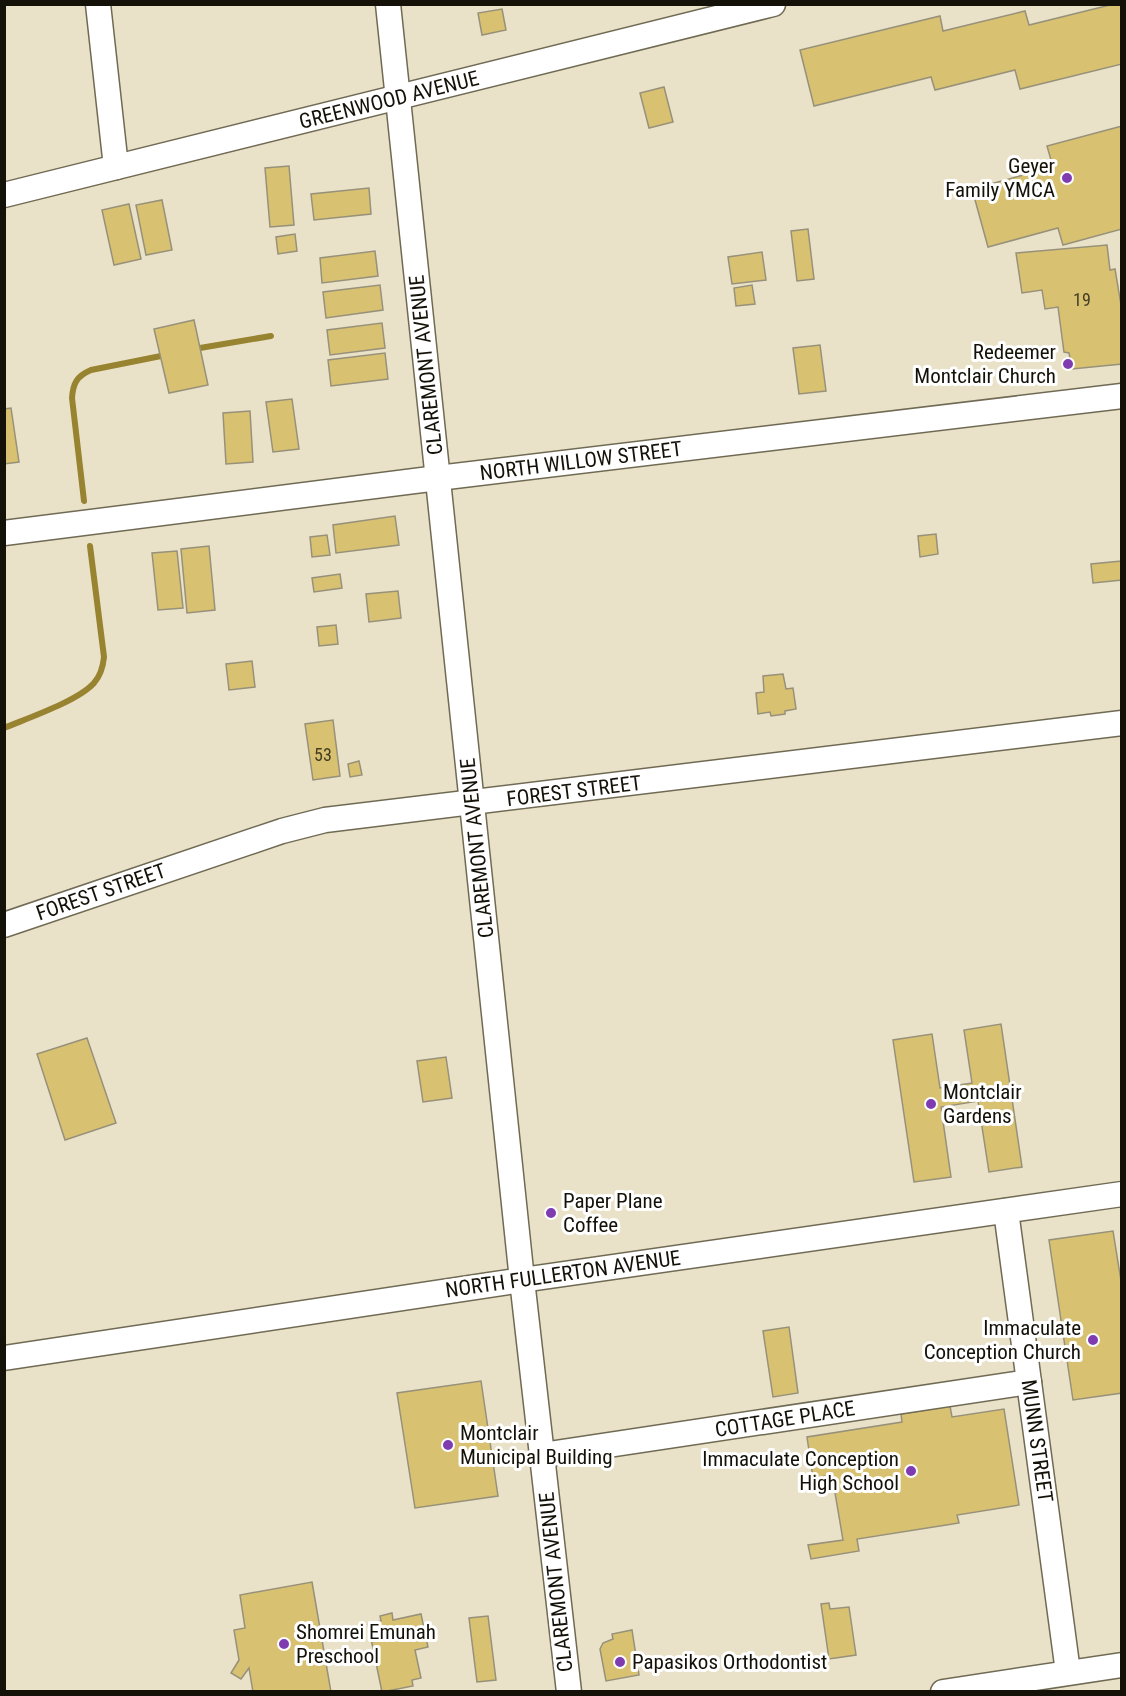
<svg xmlns="http://www.w3.org/2000/svg" width="1126" height="1696" font-family="'Roboto Condensed',sans-serif">
<style>
.lines{fill:none;stroke-linecap:round;stroke-linejoin:round}
.stream{stroke:#988331;stroke-width:6}
.building{fill:#d8c272;stroke:#98917a;stroke-width:1.5}
.minor-casing{stroke:#706a54;stroke-width:27}
.minor{stroke:#fff;stroke-width:24}
.poi-dot{fill:#7f3cb1;stroke:#fff;stroke-width:2}
.labels{text-anchor:middle;stroke-width:6;stroke-linejoin:round;paint-order:stroke}
.number-label{font-size:18px;fill:#443d22}
.street-label{font-size:21px;fill:#131108;stroke:#fff}
.poi-label{font-size:21px;fill:#131108;stroke:#fff;text-anchor:start}
</style>
<rect width="100%" height="100%" fill="#e9e2c9"/>
<g class="lines">
<!-- stream -->
<g class="stream">
<path d="M 200,348 L 271,336"/>
<path d="M 84,501 L 72,398 C 73,383 77,376 91,370 L 161,356"/>
<path d="M 4,728 C 28,718 78,701 94,683 C 101,675 103,667 104,657 L 90,546"/>
</g>
</g>
<!-- building -->
<g class="building">
<path d="M 1114,4 L 1122,4 L 1122,64 L 1020,89 L 1015,70 L 935,90 L 931,77 L 814,106 L 800,50 L 940,16 L 943,31 L 1025,11 L 1029,25 Z"/>
<path d="M 502,9 L 506,30 L 482,35 L 478,13 Z"/>
<path d="M 664,87 L 673,122 L 649,128 L 640,93 Z"/>
<path d="M 1122,126 L 1122,229 L 1063,245 L 1058,228 L 988,247 L 972,189 L 1053,167 L 1047,146 Z"/>
<path d="M 289,166 L 294,225 L 270,227 L 265,168 Z"/>
<path d="M 369,188 L 371,214 L 314,220 L 311,194 Z"/>
<path d="M 162,200 L 172,250 L 146,255 L 136,205 Z"/>
<path d="M 129,204 L 141,259 L 114,265 L 102,210 Z"/>
<path d="M 808,229 L 814,279 L 797,281 L 791,231 Z"/>
<path d="M 295,234 L 297,251 L 278,254 L 276,237 Z"/>
<path d="M 1107,245 L 1110,270 L 1115,269 L 1122,311 L 1122,364 L 1072,369 L 1069,353 L 1064,352 L 1058,307 L 1045,309 L 1042,290 L 1022,293 L 1016,253 Z"/>
<path d="M 375,251 L 378,276 L 322,283 L 320,258 Z"/>
<path d="M 762,252 L 766,280 L 732,284 L 728,257 Z"/>
<path d="M 380,285 L 383,310 L 326,318 L 323,292 Z"/>
<path d="M 752,285 L 755,304 L 736,306 L 734,288 Z"/>
<path d="M 194,320 L 208,385 L 169,393 L 154,329 Z"/>
<path d="M 382,323 L 385,348 L 330,355 L 327,330 Z"/>
<path d="M 820,345 L 826,391 L 799,394 L 793,348 Z"/>
<path d="M 385,353 L 388,379 L 331,386 L 328,360 Z"/>
<path d="M 292,399 L 299,449 L 273,452 L 266,402 Z"/>
<path d="M 11,408 L 19,462 L 4,464 L 4,409 Z"/>
<path d="M 250,411 L 253,462 L 226,464 L 223,413 Z"/>
<path d="M 395,516 L 399,545 L 336,553 L 333,525 Z"/>
<path d="M 936,534 L 938,554 L 920,557 L 918,536 Z"/>
<path d="M 327,535 L 330,555 L 312,557 L 310,537 Z"/>
<path d="M 209,546 L 215,610 L 187,613 L 181,549 Z"/>
<path d="M 177,551 L 183,608 L 158,610 L 152,553 Z"/>
<path d="M 1121,561 L 1122,580 L 1093,583 L 1091,564 Z"/>
<path d="M 340,574 L 342,588 L 314,592 L 312,578 Z"/>
<path d="M 398,591 L 401,618 L 369,622 L 366,594 Z"/>
<path d="M 336,625 L 338,644 L 319,646 L 317,627 Z"/>
<path d="M 252,661 L 255,687 L 229,690 L 226,664 Z"/>
<path d="M 783,674 L 786,689 L 793,688 L 796,709 L 785,711 L 785,714 L 771,716 L 770,712 L 758,714 L 756,693 L 764,692 L 763,676 Z"/>
<path d="M 333,720 L 340,776 L 313,780 L 305,724 Z"/>
<path d="M 359,761 L 362,775 L 350,777 L 348,764 Z"/>
<path d="M 1001,1024 L 1022,1167 L 989,1172 L 978,1101 L 941,1107 L 951,1177 L 914,1182 L 893,1040 L 932,1034 L 940,1088 L 972,1083 L 964,1030 Z"/>
<path d="M 87,1038 L 116,1123 L 65,1140 L 37,1054 Z"/>
<path d="M 446,1057 L 452,1098 L 423,1102 L 417,1061 Z"/>
<path d="M 1113,1231 L 1122,1287 L 1122,1393 L 1073,1400 L 1049,1240 Z"/>
<path d="M 789,1327 L 798,1393 L 773,1397 L 763,1331 Z"/>
<path d="M 481,1381 L 498,1496 L 415,1508 L 397,1393 Z"/>
<path d="M 950,1406 L 952,1417 L 1004,1409 L 1019,1505 L 957,1515 L 959,1523 L 857,1539 L 859,1551 L 811,1559 L 808,1545 L 843,1540 L 832,1475 L 813,1478 L 807,1437 L 902,1422 L 901,1414 Z"/>
<path d="M 312,1582 L 331,1692 L 253,1692 L 249,1668 L 241,1679 L 231,1673 L 239,1660 L 234,1630 L 245,1628 L 240,1595 Z"/>
<path d="M 829,1603 L 830,1609 L 849,1607 L 856,1655 L 829,1659 L 821,1604 Z"/>
<path d="M 392,1613 L 393,1620 L 421,1614 L 428,1647 L 415,1650 L 421,1678 L 412,1680 L 413,1686 L 382,1692 L 368,1624 L 381,1621 L 380,1616 Z"/>
<path d="M 488,1616 L 496,1680 L 477,1682 L 469,1618 Z"/>
<path d="M 632,1630 L 639,1675 L 606,1681 L 600,1649 L 603,1643 L 613,1639 L 612,1634 Z"/>
</g>
<g class="lines">
<!-- minor casing -->
<g class="minor-casing">
<g id="minor">
<path d="M 98,4 L 116,167"/>
<path d="M 388,4 L 522,1280 L 569,1692"/>
<path d="M 4,195 L 773,4"/>
<path d="M 4,533 L 438,478 L 1122,396"/>
<path d="M 4,925 L 282,831 L 325,820 L 1122,723"/>
<path d="M 1006,1211 L 1068,1672"/>
<path d="M 4,1358 L 522,1280 L 1122,1194"/>
<path d="M 542,1455 L 1029,1382"/>
<path d="M 943,1692 L 1122,1665"/>
</g>
</g>
<!-- minor -->
<use href="#minor" class="minor"/>
</g>
<!-- markers -->
<g class="poi-dot">
<circle cx="1067" cy="178" r="6"/>
<circle cx="1068" cy="364" r="6"/>
<circle cx="931" cy="1104" r="6"/>
<circle cx="551" cy="1213" r="6"/>
<circle cx="1093" cy="1340" r="6"/>
<circle cx="448" cy="1445" r="6"/>
<circle cx="911" cy="1471" r="6"/>
<circle cx="284" cy="1644" r="6"/>
<circle cx="620" cy="1662" r="6"/>
</g>
<g class="labels">
<!-- number labels -->
<g class="number-label">
<text x="1082" y="306">19</text>
<text x="323" y="761">53</text>
</g>
<!-- street labels -->
<g class="street-label">
<text transform="translate(389 100) rotate(-14)" y="7">GREENWOOD AVENUE</text>
<text transform="translate(426 365) rotate(-96)" y="7">CLAREMONT AVENUE</text>
<text transform="translate(581 461) rotate(-7)" y="7">NORTH WILLOW STREET</text>
<text transform="translate(574 791) rotate(-7)" y="7">FOREST STREET</text>
<text transform="translate(477 848) rotate(-96)" y="7">CLAREMONT AVENUE</text>
<text transform="translate(101 892) rotate(-19)" y="7">FOREST STREET</text>
<text transform="translate(563 1274) rotate(-8)" y="7">NORTH FULLERTON AVENUE</text>
<text transform="translate(785 1419) rotate(-9)" y="7">COTTAGE PLACE</text>
<text transform="translate(1037 1441) rotate(82)" y="7">MUNN STREET</text>
<text transform="translate(556 1582) rotate(-96)" y="7">CLAREMONT AVENUE</text>
</g>
<!-- poi labels -->
<g class="poi-label">
<text x="1055" y="173" text-anchor="end">Geyer<tspan x="1055" dy="24">Family YMCA</tspan></text>
<text x="1056" y="359" text-anchor="end">Redeemer<tspan x="1056" dy="24">Montclair Church</tspan></text>
<text x="943" y="1099">Montclair<tspan x="943" dy="24">Gardens</tspan></text>
<text x="563" y="1208">Paper Plane<tspan x="563" dy="24">Coffee</tspan></text>
<text x="1081" y="1335" text-anchor="end">Immaculate<tspan x="1081" dy="24">Conception Church</tspan></text>
<text x="460" y="1440">Montclair<tspan x="460" dy="24">Municipal Building</tspan></text>
<text x="899" y="1466" text-anchor="end">Immaculate Conception<tspan x="899" dy="24">High School</tspan></text>
<text x="296" y="1639">Shomrei Emunah<tspan x="296" dy="24">Preschool</tspan></text>
<text x="632" y="1669">Papasikos Orthodontist</text>
</g>
</g>
<!-- border -->
<rect width="1126" height="1696" fill="none" stroke="#131108" stroke-width="12"/>
</svg>
